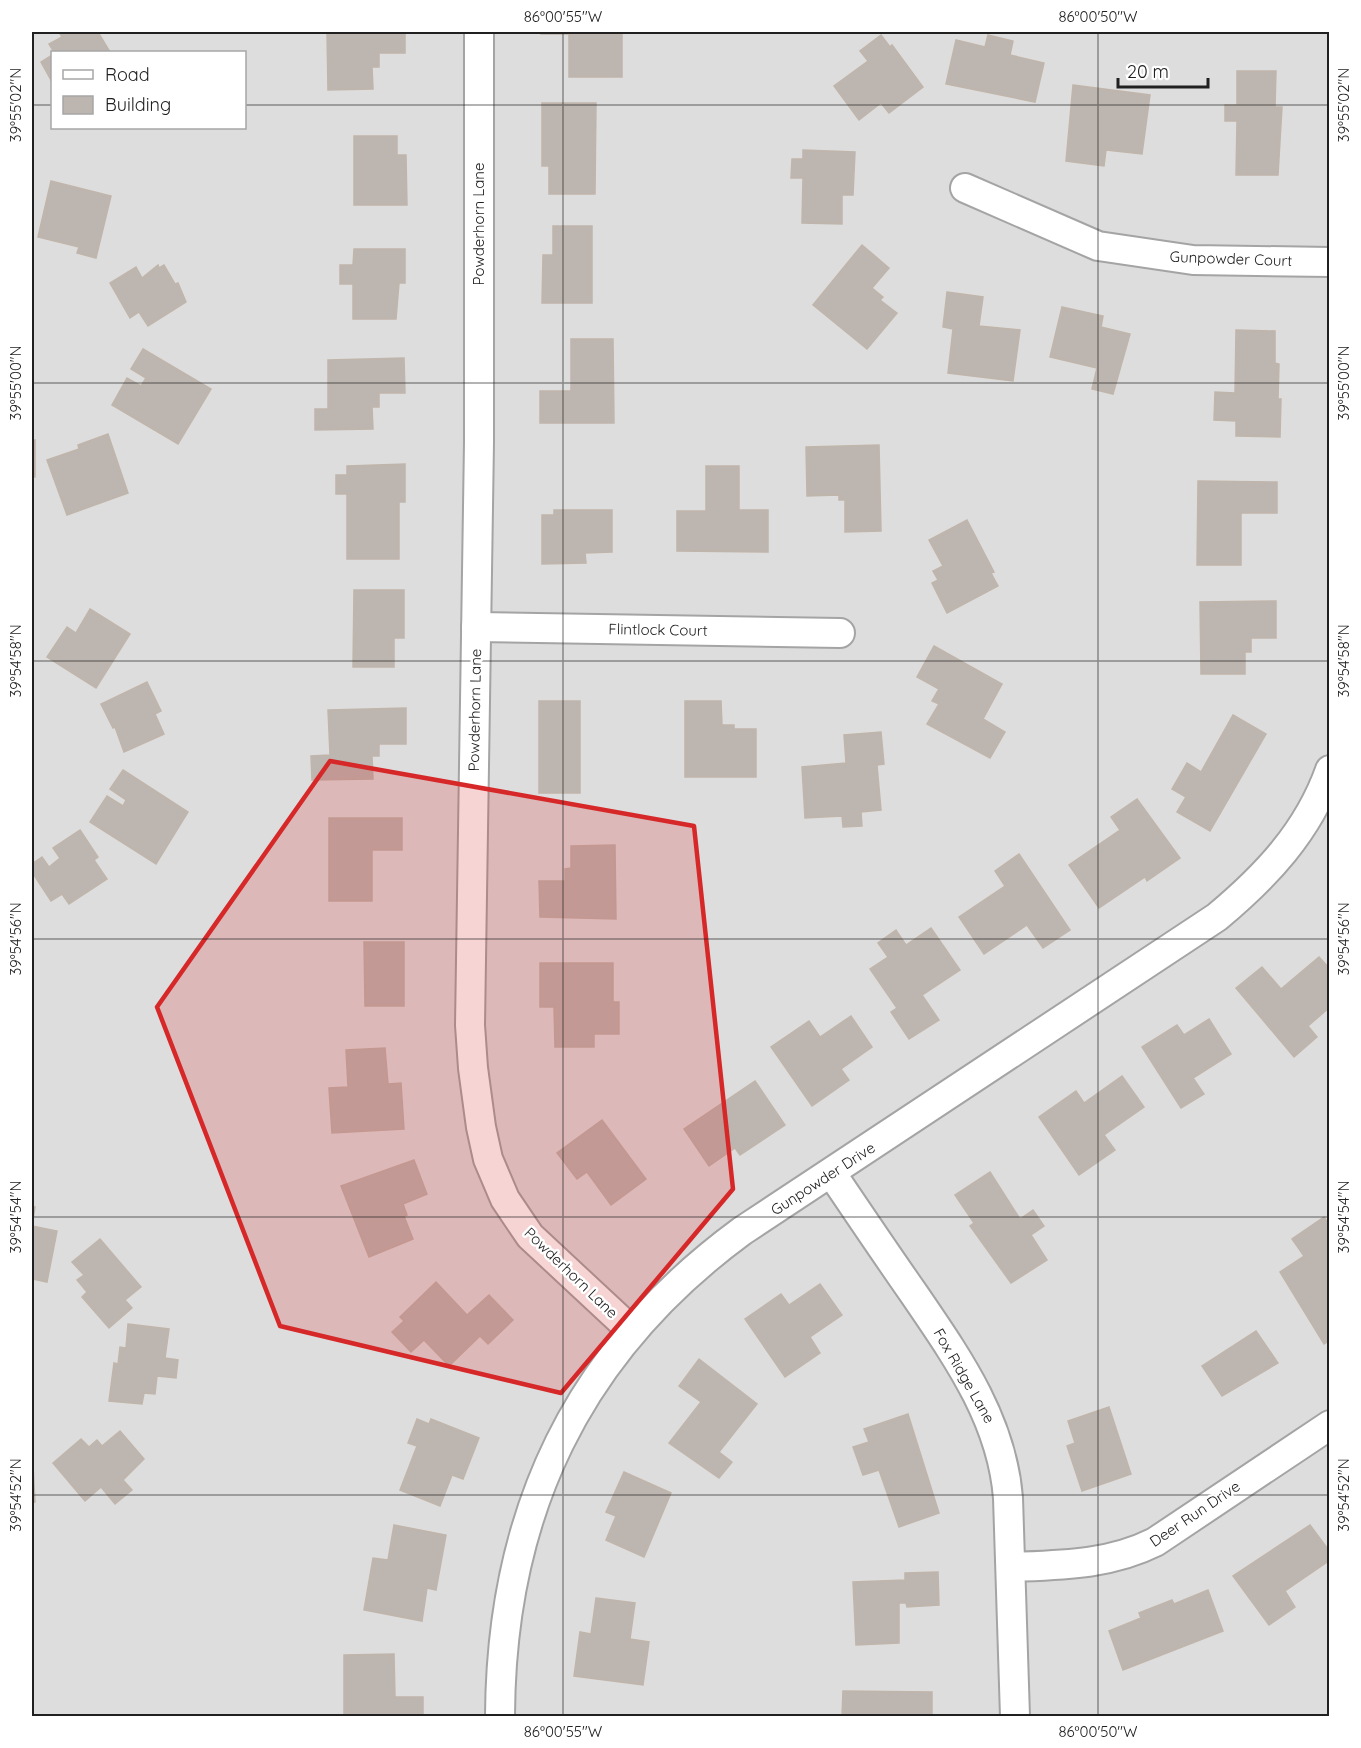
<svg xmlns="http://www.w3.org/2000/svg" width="1361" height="1748" font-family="Quicksand,sans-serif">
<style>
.residential{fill:#dedddd;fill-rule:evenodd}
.building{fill:#bdb6b0;stroke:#c0b5ab;stroke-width:1.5}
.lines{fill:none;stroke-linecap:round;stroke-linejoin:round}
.street-casing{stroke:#a4a4a4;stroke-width:32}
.street{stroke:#fff;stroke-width:28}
.marked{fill:#d62828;fill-opacity:0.2;stroke:#d62828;stroke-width:4.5;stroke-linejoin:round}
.ticks{fill:none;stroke:#202020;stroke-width:1.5;stroke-opacity:0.45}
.labels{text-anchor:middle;stroke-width:5;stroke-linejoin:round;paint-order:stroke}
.street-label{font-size:15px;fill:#202020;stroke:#fff}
.neatline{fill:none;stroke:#202020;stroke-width:2}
.ticks-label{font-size:15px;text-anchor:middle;fill:#202020}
</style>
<rect width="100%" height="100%" fill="#f0ede8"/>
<!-- residential -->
<path class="residential" d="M 32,32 L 1329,32 L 1329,1716 L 32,1716 ZM 52,52 L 244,52 L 244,128 L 52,128 Z"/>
<!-- building -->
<g class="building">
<path d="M 59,32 L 98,32 L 110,52 L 54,52 L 49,44 L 62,37 Z"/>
<path d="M 327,32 L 405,32 L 405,53 L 379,53 L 379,67 L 372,67 L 373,89 L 328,90 Z"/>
<path d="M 541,32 L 622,32 L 622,77 L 569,77 L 569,34 L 541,34 Z"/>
<path d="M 881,35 L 890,47 L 892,45 L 923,87 L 889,113 L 881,103 L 859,120 L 834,86 L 868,61 L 860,51 Z"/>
<path d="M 988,35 L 1013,41 L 1010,55 L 1044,63 L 1035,102 L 946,84 L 956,40 L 985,47 Z"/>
<path d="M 52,55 L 52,82 L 41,62 Z"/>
<path d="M 1237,71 L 1276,71 L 1275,107 L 1282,107 L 1278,175 L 1236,175 L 1237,121 L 1225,121 L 1225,105 L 1237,105 Z"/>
<path d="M 1073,85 L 1150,95 L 1142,154 L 1106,150 L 1104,166 L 1066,161 Z"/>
<path d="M 542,103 L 596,103 L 595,194 L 549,194 L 549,166 L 542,166 Z"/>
<path d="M 354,136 L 397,136 L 397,155 L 406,155 L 407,205 L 354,205 Z"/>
<path d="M 803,150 L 855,152 L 853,195 L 842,195 L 842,224 L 802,223 L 803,178 L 791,178 L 792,159 L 803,159 Z"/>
<path d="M 51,181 L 111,196 L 96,258 L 77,253 L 79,247 L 38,237 Z"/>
<path d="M 553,226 L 592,226 L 592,303 L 542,303 L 543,255 L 553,255 Z"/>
<path d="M 862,245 L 889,268 L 872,288 L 883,297 L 880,300 L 897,313 L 867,349 L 813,305 Z"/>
<path d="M 354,249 L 405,249 L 405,283 L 399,283 L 396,319 L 353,319 L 353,284 L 340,284 L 340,265 L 353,265 Z"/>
<path d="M 158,265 L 159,268 L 164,265 L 175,284 L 178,283 L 186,302 L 148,326 L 139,312 L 130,318 L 110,283 L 136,267 L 142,278 Z"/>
<path d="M 947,292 L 983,297 L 979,326 L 1020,330 L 1013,381 L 948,373 L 953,329 L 943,327 Z"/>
<path d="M 1062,307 L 1103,316 L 1101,327 L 1130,334 L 1113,394 L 1092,389 L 1097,368 L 1050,357 Z"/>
<path d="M 1236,330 L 1275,331 L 1275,363 L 1279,364 L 1278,399 L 1281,399 L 1280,437 L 1236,436 L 1236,421 L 1214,420 L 1215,392 L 1235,393 Z"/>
<path d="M 571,339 L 613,339 L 614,423 L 540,423 L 540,391 L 571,391 Z"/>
<path d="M 143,349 L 211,389 L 178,444 L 112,405 L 127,378 L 141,386 L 146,378 L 131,369 Z"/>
<path d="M 404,358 L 405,393 L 379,393 L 379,407 L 372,407 L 373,429 L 315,430 L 315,409 L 328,409 L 328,360 Z"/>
<path d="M 108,434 L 128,493 L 67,515 L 47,460 L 79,449 L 78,445 Z"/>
<rect x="32" y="440" width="3" height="37"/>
<path d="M 879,445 L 881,531 L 845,532 L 845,500 L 839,500 L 839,495 L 807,496 L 806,447 Z"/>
<path d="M 405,464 L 405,502 L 399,502 L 399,559 L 347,559 L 347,494 L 336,494 L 336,475 L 347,475 L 347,466 Z"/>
<path d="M 706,466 L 739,466 L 739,510 L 768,510 L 768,552 L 677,551 L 677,511 L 706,511 Z"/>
<path d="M 1198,481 L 1277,482 L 1277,513 L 1241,513 L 1241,565 L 1197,565 Z"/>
<path d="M 554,510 L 612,510 L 612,552 L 585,553 L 586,563 L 542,564 L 542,515 L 554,515 Z"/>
<path d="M 967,520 L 994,572 L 991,573 L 998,586 L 947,613 L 932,583 L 938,580 L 933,571 L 943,566 L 929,540 Z"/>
<path d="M 354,590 L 404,590 L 404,638 L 394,638 L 394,667 L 353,667 Z"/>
<path d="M 1276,601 L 1276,638 L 1251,638 L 1251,652 L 1245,652 L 1245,674 L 1201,674 L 1200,602 Z"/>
<path d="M 90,609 L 130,634 L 96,688 L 47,657 L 67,627 L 76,633 Z"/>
<path d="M 934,646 L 1002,684 L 983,719 L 1005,732 L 990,758 L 927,724 L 939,704 L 932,701 L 939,689 L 917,677 Z"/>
<path d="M 147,682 L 161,711 L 155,714 L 164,734 L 124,752 L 115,727 L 113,728 L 101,704 Z"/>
<rect x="539" y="701" width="41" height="92"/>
<path d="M 685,701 L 721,701 L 722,725 L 734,725 L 734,729 L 756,729 L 756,777 L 685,777 Z"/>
<path d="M 406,708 L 406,744 L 379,744 L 379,756 L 372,756 L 373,779 L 312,780 L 311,756 L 330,755 L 328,710 Z"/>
<path d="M 1233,715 L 1266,734 L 1210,831 L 1177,812 L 1186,797 L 1172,789 L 1187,763 L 1201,772 Z"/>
<path d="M 881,732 L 884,764 L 877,765 L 881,810 L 861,812 L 862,826 L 843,827 L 842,816 L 805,818 L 802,767 L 846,763 L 844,735 Z"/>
<path d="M 123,770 L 188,812 L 156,864 L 90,822 L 107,796 L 123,806 L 126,800 L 110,789 Z"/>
<path d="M 1137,799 L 1180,858 L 1147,881 L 1145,877 L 1099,908 L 1069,865 L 1120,830 L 1111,817 Z"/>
<path d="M 329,818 L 402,818 L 402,850 L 372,850 L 372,901 L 329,901 Z"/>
<path d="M 80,830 L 98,857 L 94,860 L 107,879 L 69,904 L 62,894 L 51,901 L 32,872 L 32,864 L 42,857 L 49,867 L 60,858 L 53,848 Z"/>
<path d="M 615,845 L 616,919 L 540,917 L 539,881 L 565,881 L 565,869 L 571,868 L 571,846 Z"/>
<path d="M 1019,854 L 1070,930 L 1043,948 L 1027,925 L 984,954 L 959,917 L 1005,886 L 995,871 Z"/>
<path d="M 931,928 L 960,970 L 922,995 L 939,1020 L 909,1039 L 891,1012 L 897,1008 L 870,969 L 888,957 L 878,943 L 896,930 L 906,945 Z"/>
<path d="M 364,942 L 404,942 L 404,1006 L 365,1006 Z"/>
<path d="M 1319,957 L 1330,969 L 1330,1007 L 1308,1026 L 1317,1037 L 1294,1057 L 1236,988 L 1262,967 L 1281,989 Z"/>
<path d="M 540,963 L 613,963 L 613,1002 L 619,1002 L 619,1034 L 594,1034 L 594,1047 L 555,1047 L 554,1007 L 540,1007 Z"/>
<path d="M 851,1016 L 872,1047 L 841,1069 L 849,1080 L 812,1106 L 771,1047 L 809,1021 L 820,1037 Z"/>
<path d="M 1209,1019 L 1231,1054 L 1193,1078 L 1204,1094 L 1181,1108 L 1142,1047 L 1177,1025 L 1184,1035 Z"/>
<path d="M 385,1048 L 388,1084 L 401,1083 L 404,1129 L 332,1133 L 329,1088 L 348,1087 L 346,1050 Z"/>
<path d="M 1122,1076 L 1144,1107 L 1104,1135 L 1115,1150 L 1079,1175 L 1039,1117 L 1076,1091 L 1084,1103 Z"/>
<path d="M 755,1081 L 785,1125 L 740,1155 L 735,1148 L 709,1166 L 684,1129 Z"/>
<path d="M 602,1120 L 646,1179 L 611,1205 L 587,1172 L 577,1179 L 557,1153 Z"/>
<path d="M 414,1160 L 427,1194 L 403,1204 L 407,1215 L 404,1216 L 413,1239 L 369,1257 L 341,1186 Z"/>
<path d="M 990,1172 L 1020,1219 L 1033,1210 L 1044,1226 L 1031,1235 L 1047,1260 L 1011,1283 L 970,1226 L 974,1223 L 955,1195 Z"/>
<path d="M 32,1206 L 35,1207 L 32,1226 Z"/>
<path d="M 1324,1217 L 1330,1226 L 1330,1340 L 1324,1344 L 1280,1272 L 1304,1256 L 1292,1239 Z"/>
<path d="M 32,1226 L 57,1231 L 47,1282 L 32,1279 Z"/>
<path d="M 100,1239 L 141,1287 L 125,1300 L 132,1308 L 109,1328 L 82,1297 L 87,1292 L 77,1280 L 84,1275 L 72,1262 Z"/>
<path d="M 436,1282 L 467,1315 L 489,1295 L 513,1320 L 488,1344 L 480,1336 L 449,1366 L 424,1340 L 411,1352 L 392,1332 L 404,1321 L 400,1317 Z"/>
<path d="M 820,1284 L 842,1315 L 810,1337 L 820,1353 L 785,1377 L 745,1319 L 781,1294 L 789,1305 Z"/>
<path d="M 128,1324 L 169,1329 L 165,1358 L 178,1360 L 176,1378 L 157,1376 L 155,1394 L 144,1393 L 142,1404 L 109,1401 L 114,1363 L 118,1364 L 120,1347 L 126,1348 Z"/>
<path d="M 1256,1331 L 1278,1363 L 1222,1396 L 1202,1366 Z"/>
<path d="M 699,1359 L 757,1404 L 719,1452 L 732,1462 L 719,1478 L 669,1443 L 701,1402 L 679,1386 Z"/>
<path d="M 1109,1407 L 1131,1474 L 1082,1491 L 1067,1446 L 1075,1443 L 1068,1421 Z"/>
<path d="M 908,1414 L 939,1513 L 899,1527 L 879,1470 L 863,1475 L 853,1447 L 869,1442 L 864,1429 Z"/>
<path d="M 417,1419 L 429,1424 L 431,1419 L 479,1438 L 463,1479 L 452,1475 L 440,1506 L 400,1490 L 417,1446 L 408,1443 Z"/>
<path d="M 120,1431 L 144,1459 L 123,1480 L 132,1490 L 115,1504 L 101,1487 L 85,1501 L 53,1463 L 81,1439 L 89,1447 L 97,1440 L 102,1446 Z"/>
<path d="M 33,1466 L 35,1502 L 32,1503 L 32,1467 Z"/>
<path d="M 624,1472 L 671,1493 L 644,1557 L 606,1540 L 616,1516 L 606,1512 Z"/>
<path d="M 394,1525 L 446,1535 L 436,1590 L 427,1588 L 422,1621 L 364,1610 L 373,1558 L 388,1560 Z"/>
<path d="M 1310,1525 L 1330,1552 L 1330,1560 L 1285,1591 L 1295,1607 L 1269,1625 L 1233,1576 Z"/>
<path d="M 938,1572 L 939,1605 L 907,1607 L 906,1603 L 899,1603 L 899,1643 L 856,1645 L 853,1582 L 905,1580 L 905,1573 Z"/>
<path d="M 1208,1590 L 1223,1631 L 1123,1670 L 1109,1631 L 1141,1618 L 1139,1613 L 1172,1600 L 1174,1604 Z"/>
<path d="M 596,1598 L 635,1603 L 630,1639 L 649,1642 L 643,1685 L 574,1676 L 580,1632 L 591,1634 Z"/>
<path d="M 394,1654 L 395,1697 L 423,1697 L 423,1716 L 344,1716 L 344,1655 Z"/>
<path d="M 843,1691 L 932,1692 L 932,1716 L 842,1716 Z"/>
</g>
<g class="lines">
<!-- street casing -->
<g class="street-casing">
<g id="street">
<path d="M 479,32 L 479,442 L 470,1025 L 473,1068 L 481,1127 L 488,1159 L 505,1199 L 530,1236 L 632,1331"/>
<path d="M 965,188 L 1098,246 L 1193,260 L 1330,262"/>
<path d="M 476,627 L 840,633"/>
<path d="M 832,1174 C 859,1214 886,1254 914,1294 C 957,1357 1002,1420 1008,1498 L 1015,1716"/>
<path d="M 1011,1567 C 1061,1565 1109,1565 1155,1542 L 1330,1425"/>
<path d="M 500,1716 C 501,1513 577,1352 742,1231 L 1217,917 C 1266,876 1308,832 1330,770"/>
</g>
</g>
<!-- street -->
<use href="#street" class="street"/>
</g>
<!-- marked area -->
<path class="marked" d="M 330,761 L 694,826 L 733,1189 L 561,1393 L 280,1326 L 157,1007 Z"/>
<!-- ticks -->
<path class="ticks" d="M 563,32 L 563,1716M 1098,32 L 1098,1716M 32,105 L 52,105M 244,105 L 1330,105M 32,383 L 1330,383M 32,661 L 1330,661M 32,939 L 1330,939M 32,1217 L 1330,1217M 32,1495 L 1330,1495"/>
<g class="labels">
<!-- street labels -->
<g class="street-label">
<text transform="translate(479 224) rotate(-90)" y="5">Powderhorn Lane</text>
<text transform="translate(1231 259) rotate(2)" y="5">Gunpowder Court</text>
<text transform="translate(658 630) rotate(1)" y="5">Flintlock Court</text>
<text transform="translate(475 710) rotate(-89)" y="5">Powderhorn Lane</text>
<text transform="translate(823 1179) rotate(-33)" y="5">Gunpowder Drive</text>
<text transform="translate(571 1273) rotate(44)" y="5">Powderhorn Lane</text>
<text transform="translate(964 1376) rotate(60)" y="5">Fox Ridge Lane</text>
<text transform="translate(1195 1514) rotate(-34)" y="5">Deer Run Drive</text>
</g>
</g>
<!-- border -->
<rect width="1361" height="1748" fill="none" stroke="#ffffff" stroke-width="66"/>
<!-- legend -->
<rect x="51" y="51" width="195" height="78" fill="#ffffff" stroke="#a6a6a6" stroke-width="1.5"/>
<rect x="63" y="70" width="30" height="9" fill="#ffffff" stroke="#a6a6a6" stroke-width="1.5"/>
<text x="105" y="81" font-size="18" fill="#202020">Road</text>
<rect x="63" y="96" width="30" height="18" fill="#bdb6b0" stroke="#a6a6a6" stroke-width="1.5"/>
<text x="105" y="111" font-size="18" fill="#202020">Building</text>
<!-- scale -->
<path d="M1118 78v9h90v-9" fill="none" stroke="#202020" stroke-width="3"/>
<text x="1127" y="78" font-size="18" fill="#202020" stroke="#ffffff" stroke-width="4.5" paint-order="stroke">20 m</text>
<rect x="33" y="33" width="1295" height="1682" class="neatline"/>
<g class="ticks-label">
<text x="563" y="22">86°00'55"W</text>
<text x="1098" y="22">86°00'50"W</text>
<text transform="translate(16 105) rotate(-90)" y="5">39°55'02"N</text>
<text transform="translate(1344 105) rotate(-90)" y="5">39°55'02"N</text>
<text transform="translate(16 383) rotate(-90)" y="5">39°55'00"N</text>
<text transform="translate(1344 383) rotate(-90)" y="5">39°55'00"N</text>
<text transform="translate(16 661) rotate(-90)" y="5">39°54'58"N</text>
<text transform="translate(1344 661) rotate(-90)" y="5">39°54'58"N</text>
<text transform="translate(16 939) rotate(-90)" y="5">39°54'56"N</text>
<text transform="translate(1344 939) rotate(-90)" y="5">39°54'56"N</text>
<text transform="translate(16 1217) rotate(-90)" y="5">39°54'54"N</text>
<text transform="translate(1344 1217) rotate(-90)" y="5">39°54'54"N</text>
<text transform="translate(16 1495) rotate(-90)" y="5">39°54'52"N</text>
<text transform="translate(1344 1495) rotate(-90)" y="5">39°54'52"N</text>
<text x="563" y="1737">86°00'55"W</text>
<text x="1098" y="1737">86°00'50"W</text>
</g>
</svg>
